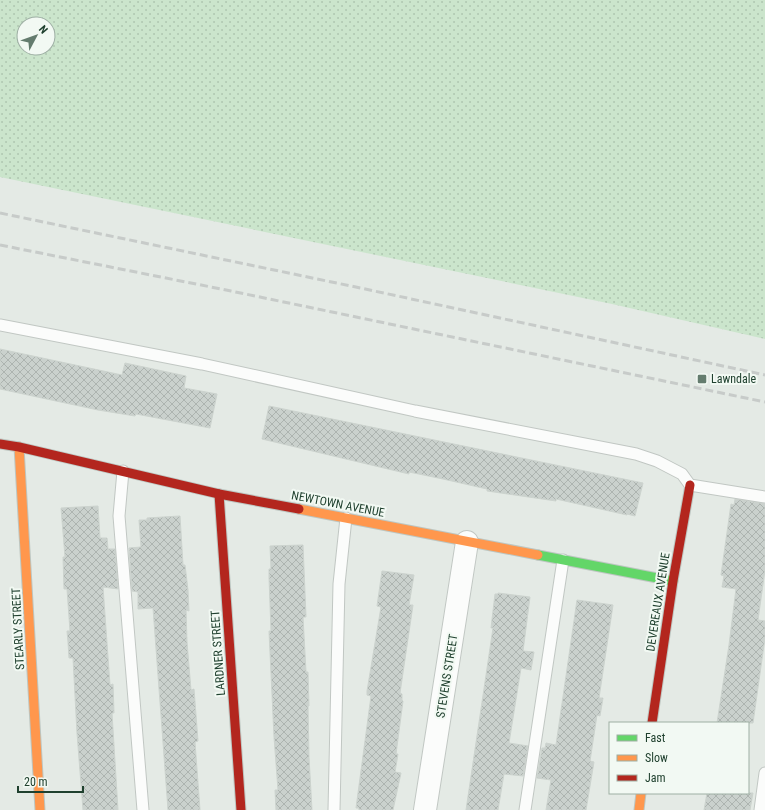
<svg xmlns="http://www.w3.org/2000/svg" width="765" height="810" font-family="'Roboto Condensed',sans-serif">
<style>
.grass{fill:url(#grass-dots);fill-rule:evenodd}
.building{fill:url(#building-cross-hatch);stroke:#ccd3ce}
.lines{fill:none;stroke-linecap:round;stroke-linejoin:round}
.lane-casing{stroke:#c1c7c3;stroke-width:13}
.street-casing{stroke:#c1c7c3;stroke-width:24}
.fast-casing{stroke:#bdc6c1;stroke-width:11}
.slow-casing{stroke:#bdc6c1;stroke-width:11}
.jam-casing{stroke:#bdc6c1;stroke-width:11}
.lane{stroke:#fbfcfb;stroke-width:11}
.street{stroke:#fbfcfb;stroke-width:22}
.fast{stroke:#63d668;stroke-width:9}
.slow{stroke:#ff974d;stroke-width:9}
.jam{stroke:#b3261e;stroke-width:9}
.rail{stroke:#c7cbc9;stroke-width:3;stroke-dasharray:8 4;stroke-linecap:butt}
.poi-dot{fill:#647c6e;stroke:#f2f9f3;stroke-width:1.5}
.labels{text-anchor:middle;stroke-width:4;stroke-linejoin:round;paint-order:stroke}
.poi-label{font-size:12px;fill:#1f402e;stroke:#f2f9f3;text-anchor:start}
.street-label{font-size:12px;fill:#1f402e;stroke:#f2f9f3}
</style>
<defs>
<pattern id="grass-dots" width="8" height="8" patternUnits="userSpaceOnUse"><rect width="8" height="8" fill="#cbe5cc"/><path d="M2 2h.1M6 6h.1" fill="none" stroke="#aec6b0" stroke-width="1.8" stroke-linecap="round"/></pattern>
<pattern id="building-cross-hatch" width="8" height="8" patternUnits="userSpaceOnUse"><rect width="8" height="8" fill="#cad1cd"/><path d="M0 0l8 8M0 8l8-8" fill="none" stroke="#adb4b0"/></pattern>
</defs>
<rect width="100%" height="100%" fill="#e4eae5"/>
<!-- grass -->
<path class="grass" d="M 0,0 L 765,0 L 765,339 L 612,304 L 0,177 ZM 24,24 L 48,24 L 48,48 L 24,48 Z"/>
<!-- building -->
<g class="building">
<path d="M 0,349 L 122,375 L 125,363 L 186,376 L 184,388 L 217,394 L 210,428 L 136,414 L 135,416 L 98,410 L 0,389 Z"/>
<path d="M 269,406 L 643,483 L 635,516 L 627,514 L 627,515 L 556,499 L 556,501 L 487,491 L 487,489 L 443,479 L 409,472 L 409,474 L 262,439 Z"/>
<path d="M 735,499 L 765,504 L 765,570 L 758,620 L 765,621 L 765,638 L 753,723 L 717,723 L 729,645 L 736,589 L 722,587 L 724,576 L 721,575 L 731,504 L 734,505 Z"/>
<path d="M 98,506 L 100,538 L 107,538 L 108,549 L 115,549 L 118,589 L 103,587 L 110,685 L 113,684 L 114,713 L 112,713 L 118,810 L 83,810 L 77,733 L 73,658 L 69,658 L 68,642 L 67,631 L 70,631 L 67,589 L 64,589 L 63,557 L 65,557 L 61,508 Z"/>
<path d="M 180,516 L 183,565 L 185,565 L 188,590 L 189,611 L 186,610 L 187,642 L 191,690 L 194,689 L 198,741 L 195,742 L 200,810 L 168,810 L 153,608 L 138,609 L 138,592 L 132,591 L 129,548 L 141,547 L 139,520 L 147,520 L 147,518 Z"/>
<path d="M 303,545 L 306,617 L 303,617 L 306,672 L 308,672 L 309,706 L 308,706 L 309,757 L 312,810 L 276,810 L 275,790 L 278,790 L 274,737 L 269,631 L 271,631 L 269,577 L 269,569 L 271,569 L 270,546 Z"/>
<path d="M 382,571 L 414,575 L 409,605 L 413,605 L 400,693 L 402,694 L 402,700 L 403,701 L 396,754 L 398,754 L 395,772 L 401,773 L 393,810 L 359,810 L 359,808 L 356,808 L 371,696 L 367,695 L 367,691 L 381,607 L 377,606 Z"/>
<path d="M 498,593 L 530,597 L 523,651 L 534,652 L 531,670 L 521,668 L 509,743 L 528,746 L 523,776 L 504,774 L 498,810 L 466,810 L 493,628 L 491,628 L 495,594 L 498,594 Z"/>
<path d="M 577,600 L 613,605 L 599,698 L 603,698 L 600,716 L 597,715 L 590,761 L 594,762 L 586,810 L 546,810 L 551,780 L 537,778 L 542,748 L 545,748 L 546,743 L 556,745 Z"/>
<path d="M 707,793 L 753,793 L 750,810 L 704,810 Z"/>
</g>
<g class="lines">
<!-- lane casing -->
<g class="lane-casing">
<g id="lane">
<path d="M 0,325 L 202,364 L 415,411 L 636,454 L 657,461 L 682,474 L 690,485 L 765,497"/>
<path d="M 123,471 L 119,516 L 143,810"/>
<path d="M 334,810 L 339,584 L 346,518"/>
<path d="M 525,810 L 563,560"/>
<path d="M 760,810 L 765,773"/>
</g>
</g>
<!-- street casing -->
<g class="street-casing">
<path id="street" d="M 425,810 L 467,542"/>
</g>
<!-- fast casing -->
<g class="fast-casing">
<path id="fast" d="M 538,555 L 673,581"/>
</g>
<!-- slow casing -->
<g class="slow-casing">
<g id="slow">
<path d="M 19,447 L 40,810"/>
<path d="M 299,509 L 538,555"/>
<path d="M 639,810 L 641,793"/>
</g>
</g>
<!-- jam casing -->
<g class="jam-casing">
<g id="jam">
<path d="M 0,444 L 19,447 L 219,494 L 299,509"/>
<path d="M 219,494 L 241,810"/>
<path d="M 652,723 L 673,581 L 690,485"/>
</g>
</g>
<!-- lane -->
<use href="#lane" class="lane"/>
<!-- street -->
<use href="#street" class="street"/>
<!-- fast -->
<use href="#fast" class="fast"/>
<!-- slow -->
<use href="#slow" class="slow"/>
<!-- jam -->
<use href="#jam" class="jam"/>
<!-- rail -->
<g class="rail">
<path d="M 0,213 L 351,286 L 765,375"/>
<path d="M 0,245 L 231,291 L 765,402"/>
</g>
</g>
<!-- markers -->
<rect class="poi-dot" x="697" y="374" width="10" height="10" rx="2"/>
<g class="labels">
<!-- poi labels -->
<g class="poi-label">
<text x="711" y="383">Lawndale</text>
</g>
<!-- street labels -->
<g class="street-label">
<text transform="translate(338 504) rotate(11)" y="4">NEWTOWN AVENUE</text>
<text transform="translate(658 602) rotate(-81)" y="4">DEVEREAUX AVENUE</text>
<text transform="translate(18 629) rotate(-93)" y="4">STEARLY STREET</text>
<text transform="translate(218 653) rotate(-94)" y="4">LARDNER STREET</text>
<text transform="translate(447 676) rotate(-81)" y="4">STEVENS STREET</text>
</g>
</g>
<!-- legend -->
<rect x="609" y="722" width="140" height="72" fill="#f2f9f3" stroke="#9eafa4"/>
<rect x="617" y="735" width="20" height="6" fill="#63d668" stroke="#9eafa4"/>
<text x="645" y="742" font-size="12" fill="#1f402e">Fast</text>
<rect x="617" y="755" width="20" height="6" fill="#ff974d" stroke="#9eafa4"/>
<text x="645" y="762" font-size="12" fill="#1f402e">Slow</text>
<rect x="617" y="775" width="20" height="6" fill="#b3261e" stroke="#9eafa4"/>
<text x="645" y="782" font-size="12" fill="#1f402e">Jam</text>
<!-- north arrow -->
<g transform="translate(36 36) rotate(49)"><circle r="19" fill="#f2f9f3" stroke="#9eafa4"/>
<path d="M0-3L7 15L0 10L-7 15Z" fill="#647c6e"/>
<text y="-6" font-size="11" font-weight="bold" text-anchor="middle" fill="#1f402e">N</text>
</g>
<!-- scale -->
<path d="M18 786v6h65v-6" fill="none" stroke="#1f402e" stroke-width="2"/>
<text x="24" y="786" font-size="12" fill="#1f402e" stroke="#f2f9f3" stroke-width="3" paint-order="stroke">20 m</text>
</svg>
